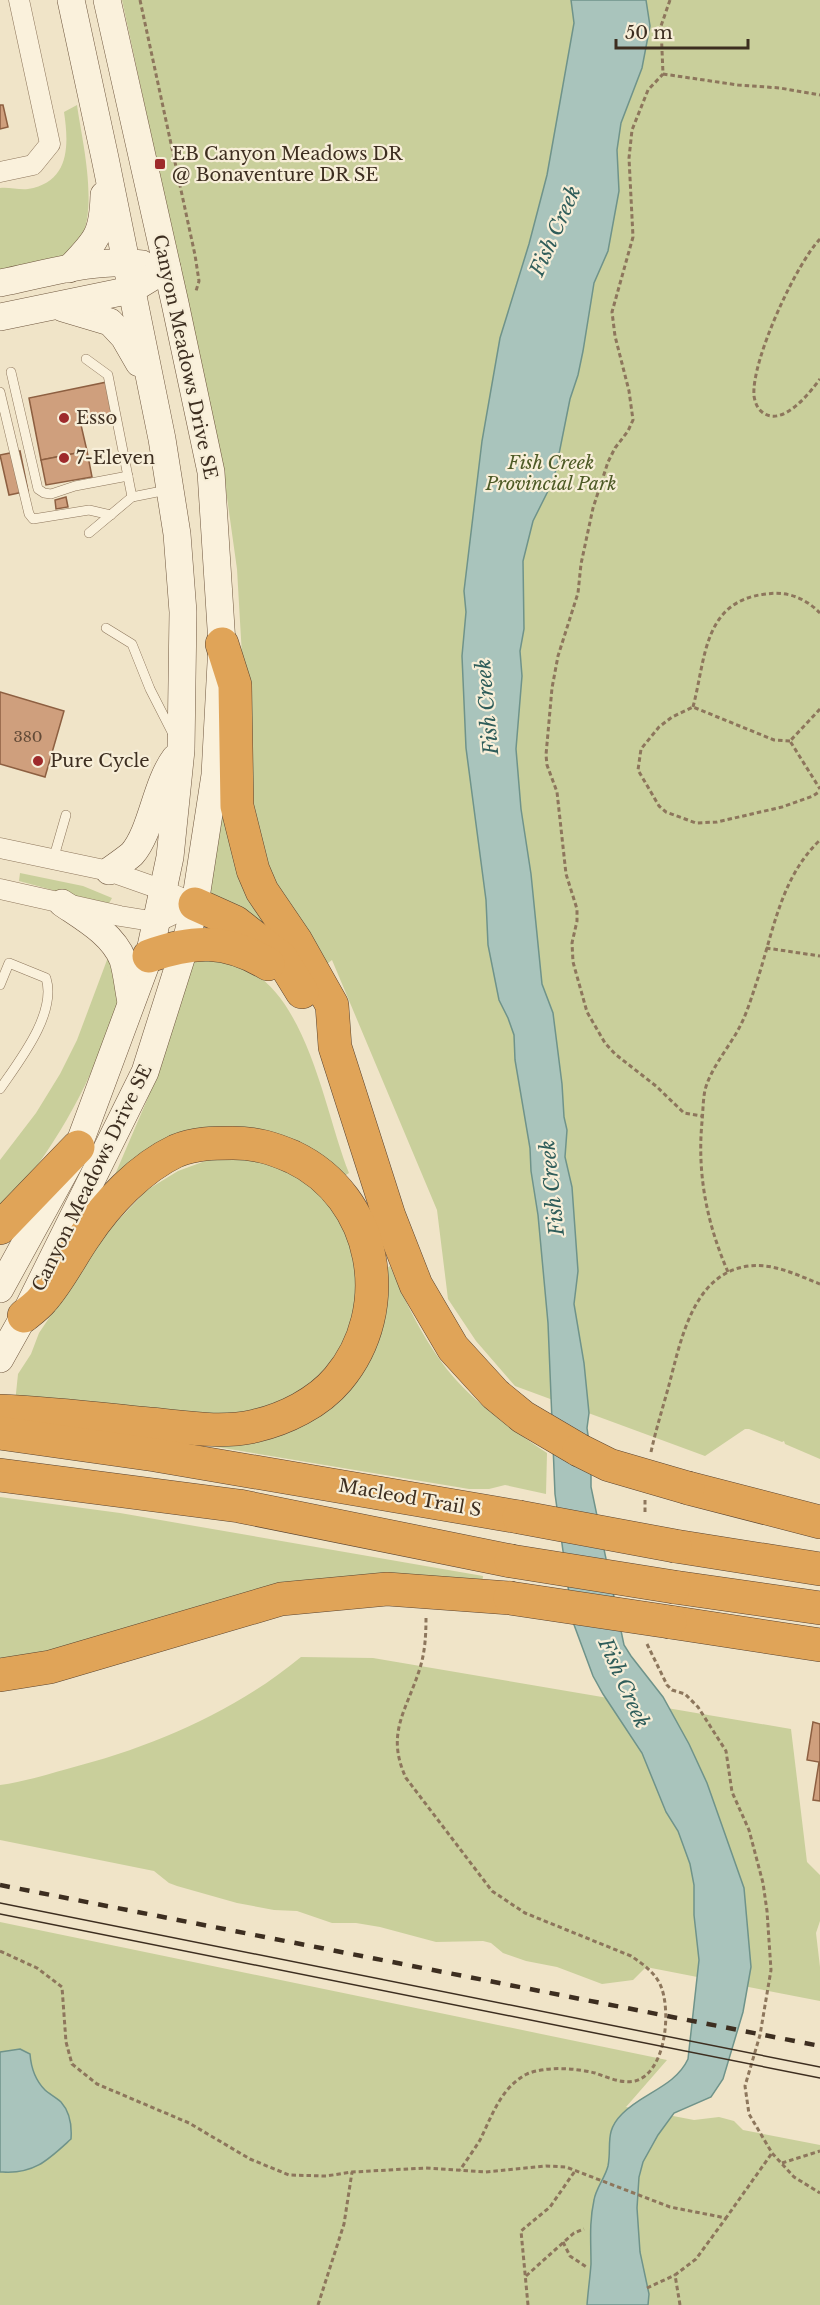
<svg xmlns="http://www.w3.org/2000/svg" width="820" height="2305" font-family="'Libre Baskerville',serif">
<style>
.green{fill:#c9cf9b}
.water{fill:#a9c4bc;stroke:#6f938a;stroke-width:1.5}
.building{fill:#cf9f7d;stroke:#8d5f41;stroke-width:1.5}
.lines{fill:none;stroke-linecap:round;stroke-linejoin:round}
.lane-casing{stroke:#8d765c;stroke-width:10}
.street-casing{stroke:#8d765c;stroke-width:21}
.secondary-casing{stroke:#6f573f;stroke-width:28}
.highway-casing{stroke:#5b4430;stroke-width:34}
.path{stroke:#8d765c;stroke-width:3;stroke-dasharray:4.5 3;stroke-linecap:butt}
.lane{stroke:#faf1dc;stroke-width:9}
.street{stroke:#faf1dc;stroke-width:20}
.secondary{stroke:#faf1dc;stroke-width:27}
.highway{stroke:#e0a458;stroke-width:33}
.tram{stroke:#3d2e20;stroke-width:1.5}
.rail{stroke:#3d2e20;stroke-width:4.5;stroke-dasharray:10 10;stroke-linecap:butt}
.highway-bridge-casing{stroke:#5b4430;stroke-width:34;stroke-linecap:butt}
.highway-bridge{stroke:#e0a458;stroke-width:33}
.poi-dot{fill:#9e2a2b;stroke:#f7eed8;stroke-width:2}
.labels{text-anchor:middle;stroke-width:4.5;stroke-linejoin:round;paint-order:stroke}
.number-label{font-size:15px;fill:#624a37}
.poi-label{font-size:18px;fill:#3d2e20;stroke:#f7eed8;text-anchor:start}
.street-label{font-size:18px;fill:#3d2e20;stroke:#f7eed8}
.park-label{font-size:18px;font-style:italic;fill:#4d5a26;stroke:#f7eed8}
.water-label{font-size:20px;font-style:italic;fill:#2f5d5a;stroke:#f7eed8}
</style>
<rect width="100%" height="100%" fill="#f0e4c8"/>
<!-- green -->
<g class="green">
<path d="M 122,0 L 820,0 L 820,1459 L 785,1444 L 784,1441 L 782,1442 L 749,1429 L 745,1429 L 705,1456 L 515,1386 L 476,1341 L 448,1299 L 437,1210 L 332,960 L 323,967 L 253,847 L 237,569 L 223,469 Z"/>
<path d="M 77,105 C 82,143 107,237 63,257 C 46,265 19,268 0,273 L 0,188 C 9,187 19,190 28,189 C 70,182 69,145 64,112 Z"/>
<path d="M 222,818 L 230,818 L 266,928 L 208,897 Z"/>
<path d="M 20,873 L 83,886 L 112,898 L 108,905 L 19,881 Z"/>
<path d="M 204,959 C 216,961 230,962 240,966 C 308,992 325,1114 349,1173 L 341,1178 L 255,1138 L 108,1191 L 147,1100 L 192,966 L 195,961 Z"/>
<path d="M 107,960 L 109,960 C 115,971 120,991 117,1004 C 115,1015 109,1027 105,1038 C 81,1104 44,1161 0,1214 L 0,1160 L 36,1113 L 60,1074 L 77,1040 Z"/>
<path d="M 238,1157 L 268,1162 L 295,1172 L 341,1212 L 365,1298 L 330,1376 L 252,1418 L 15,1403 L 18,1374 L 31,1354 L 39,1333 L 106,1233 L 147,1190 L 178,1171 L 208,1160 Z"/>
<path d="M 390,1266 C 407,1306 428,1349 457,1381 C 484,1410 516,1432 547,1453 L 546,1494 L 505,1485 L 489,1489 L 469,1489 L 205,1445 L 367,1363 C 386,1327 387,1309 386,1269 Z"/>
<path d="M 0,1497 L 120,1513 L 483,1576 L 482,1587 L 417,1581 L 0,1668 Z"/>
<path d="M 301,1657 L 373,1658 L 791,1729 L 807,1862 L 820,1875 L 820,1921 L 816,1933 L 820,1967 L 820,2001 L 646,1967 L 633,1980 L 602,1984 L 557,1967 L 526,1961 L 503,1953 L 491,1943 L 483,1941 L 436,1942 L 380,1927 L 356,1923 L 332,1923 L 297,1911 L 274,1910 L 237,1903 L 177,1886 L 169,1883 L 154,1871 L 0,1840 L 0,1785 C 23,1782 45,1775 67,1769 C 152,1747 233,1713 301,1657 Z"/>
<path d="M 0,1922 L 667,2060 L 626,2107 L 694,2120 L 719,2117 L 734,2121 L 743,2130 L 820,2145 L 820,2305 L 0,2305 Z"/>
</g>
<!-- water -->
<g class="water">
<path d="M 571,0 L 646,0 L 650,26 L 642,68 L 621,123 L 617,150 L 619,191 L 608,251 L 594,283 L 583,351 L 578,375 L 570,399 L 554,479 L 533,521 L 523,561 L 524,629 L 520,651 L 522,676 L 516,749 L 521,809 L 531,874 L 542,984 L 553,1013 L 562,1084 L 564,1117 L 567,1130 L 565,1157 L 572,1187 L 578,1271 L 574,1304 L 584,1363 L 589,1413 L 587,1428 L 591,1456 L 591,1487 L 624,1645 L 631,1656 L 663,1697 L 689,1744 L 707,1783 L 744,1888 L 751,1967 L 743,2012 L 723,2079 L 711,2097 L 674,2113 L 658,2135 L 643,2162 L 639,2177 L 637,2208 L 640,2252 L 649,2294 L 648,2305 L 587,2305 C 588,2291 590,2278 591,2264 C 591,2241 589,2223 594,2200 C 596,2188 605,2178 608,2166 C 612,2145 604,2132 622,2114 C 642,2093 675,2087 688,2059 L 699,1960 L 694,1915 L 694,1885 L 690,1864 L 678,1831 L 666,1812 L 642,1753 L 603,1694 L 593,1676 L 573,1622 L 555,1494 L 548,1323 L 538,1215 L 531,1171 L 530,1148 L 515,1060 L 514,1035 L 508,1018 L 499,1000 L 488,945 L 486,900 L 466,748 L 462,656 L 466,612 L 464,591 L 482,441 L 500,338 L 529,244 L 547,175 L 574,23 Z"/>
<path d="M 20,2049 L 30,2054 C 31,2067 35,2080 45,2090 C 49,2094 56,2097 61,2102 C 70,2112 72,2125 71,2139 C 49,2159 35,2174 3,2172 L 0,2172 L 0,2052 Z"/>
</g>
<!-- building -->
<g class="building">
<path d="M 0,105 L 3,105 L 8,127 L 0,129 Z"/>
<path d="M 107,382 L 114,418 L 81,425 L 87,451 L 41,460 L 29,398 Z"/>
<path d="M 20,451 L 28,491 L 9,495 L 0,455 Z"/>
<path d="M 87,451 L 92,477 L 46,485 L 41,460 Z"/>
<path d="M 66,497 L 68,507 L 56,509 L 55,500 Z"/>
<path d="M 0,692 L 64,711 L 45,777 L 0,764 Z"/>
<path d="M 813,1722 L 820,1724 L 820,1801 L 813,1800 L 819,1762 L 807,1760 Z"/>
</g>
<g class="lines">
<!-- lane casing -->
<g class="lane-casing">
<g id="lane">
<path d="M 86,359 L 108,375 L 132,497"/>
<path d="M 11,372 L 38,489 L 44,493 L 51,494 L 75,486 L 128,476"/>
<path d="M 0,392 L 29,514 L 33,519 L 89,510 L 111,515"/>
<path d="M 89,533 L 132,497 L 167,490"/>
<path d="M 106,628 L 132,644 L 150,689 L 173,734"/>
<path d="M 53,860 L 66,815"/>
<path d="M 0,985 L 9,963 L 46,978 C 57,1013 20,1060 0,1089"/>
</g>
</g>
<!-- street casing -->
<g class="street-casing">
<g id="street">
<path d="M 0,172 L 33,165 L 50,144 L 19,0"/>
<path d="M 0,848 L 109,871 L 163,890 L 195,904"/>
<path d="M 0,889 L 120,916 L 157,922 L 195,904"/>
</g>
</g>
<!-- secondary casing -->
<g class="secondary-casing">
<g id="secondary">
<path d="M 69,269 C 96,241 103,235 104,195"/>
<path d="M 0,283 C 45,274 96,258 142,264"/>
<path d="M 63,308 L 110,322 L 124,337 L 139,363"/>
<path d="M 0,317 L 131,290 L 167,268"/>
<path d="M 109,871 C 116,866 125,860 132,854 C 152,831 155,785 175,758"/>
<path d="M 62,903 C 84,918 113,934 123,960 C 127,973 128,988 131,1002"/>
<path d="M 0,1289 L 78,1147 L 149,956 L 170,857 L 181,750 L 183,612 L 177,534 L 162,439 L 105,158 L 71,0"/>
<path d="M 0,1359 L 24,1316 L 145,1072 L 185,946 L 195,904 L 215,775 L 222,644 L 211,472 L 175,303 L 107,0"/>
</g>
</g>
<!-- highway casing -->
<g class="highway-casing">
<g id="highway">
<path d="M 222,644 L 235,685 L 237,806 L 253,870 L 262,891 L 296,941 L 332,1005 L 335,1047 L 389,1216 L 416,1285 L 453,1348 L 495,1394 L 523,1417 L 579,1450"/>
<path d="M 195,904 L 235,922 L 281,958 L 302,992"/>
<path d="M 149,956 C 194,940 226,939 268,964"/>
<path d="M 0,1228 L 78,1147"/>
<path d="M 0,1411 C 50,1413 100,1419 149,1424 C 184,1427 220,1434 255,1426 C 285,1419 318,1403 338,1379 C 397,1309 377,1197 293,1157 C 272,1148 256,1143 233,1143 C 214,1143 195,1143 176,1151 C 140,1168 107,1203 85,1236 C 71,1256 59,1281 42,1300 C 37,1306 30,1311 24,1316"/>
<path d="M 0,1433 L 155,1455 L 519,1517"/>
<path d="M 0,1475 L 239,1506 L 511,1561"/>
<path d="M 688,1488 L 820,1522"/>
<path d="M 675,1546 L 820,1569"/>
<path d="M 674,1587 L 820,1608"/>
<path d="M 670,1622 L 820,1645"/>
<path d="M 0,1675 L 50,1667 L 281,1599 L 387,1589 L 510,1598"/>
</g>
</g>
<!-- path -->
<g class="path">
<path d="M 140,0 L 195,255 L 199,281 L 196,291"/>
<path d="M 670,0 L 661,26 L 663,74 L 648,90 L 632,130 L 629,158 L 633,237 L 612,312 L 615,336 L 629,391 L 633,420 L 628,431 L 615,448 L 608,462 L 593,508 L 581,564 L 578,593 L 558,656 L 552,688 L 546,755 L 547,765 L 557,792 L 566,874 L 577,909 L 577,921 L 572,943 L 573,962 L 587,1012 L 605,1043 L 615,1054 L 656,1086 L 684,1113 L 702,1116"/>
<path d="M 663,74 L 738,85 L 780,88 L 820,95"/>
<path d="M 820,239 C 796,264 751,361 754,396 C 755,402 757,408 762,412 C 782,428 809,394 820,379"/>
<path d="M 693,707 C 706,658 703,601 766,594 C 788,591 805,598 820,613"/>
<path d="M 820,709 L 790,741 L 820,789"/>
<path d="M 790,741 L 774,740 L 693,707 L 672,717 L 659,727 L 641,749 L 638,770 L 659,806 L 666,812 L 696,823 L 717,822 L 782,807 L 813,796 L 820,791"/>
<path d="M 766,948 L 820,956"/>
<path d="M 728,1272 C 707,1224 697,1174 702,1122 C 703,1111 703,1100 705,1090 C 711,1068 727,1050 738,1030 C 746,1016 751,999 756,984 C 773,934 780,878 820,840"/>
<path d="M 651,1452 C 656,1429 663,1407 669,1385 C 681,1340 693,1273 749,1266 C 774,1263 797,1275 820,1284"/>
<path d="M 645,1500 L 645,1514"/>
<path d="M 426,1618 C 426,1635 425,1652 420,1668 C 407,1710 385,1733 406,1778 L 492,1891 L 525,1913 L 631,1956 C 643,1964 654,1972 660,1984 C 672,2010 666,2073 635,2081 C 621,2084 607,2077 595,2073 C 575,2068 546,2066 527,2074 C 501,2087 492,2116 480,2140 C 474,2150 466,2161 460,2170"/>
<path d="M 647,1644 L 667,1685 L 672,1690 L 685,1694 L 698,1707 L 726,1751 L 732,1792 L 749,1830 L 763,1883 L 767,1911 L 771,1970 L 760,2035 L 745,2086 L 749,2114 L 772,2153 L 794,2177 L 820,2193"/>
<path d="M 0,1951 L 37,1968 L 62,1987 L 66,2042 L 72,2064 L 97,2084 L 189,2123 L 250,2159 L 289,2175 L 326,2176 L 352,2172 L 426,2168 L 485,2172 L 546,2166 L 566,2167 L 670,2207 L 726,2218 L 772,2153"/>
<path d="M 782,2163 L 820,2151"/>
<path d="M 563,2242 L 570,2256 L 588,2268"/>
<path d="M 526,2276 L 574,2233 L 584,2229"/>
<path d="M 647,2288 L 675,2275"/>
<path d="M 318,2305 L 344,2224 L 352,2172"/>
<path d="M 528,2305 L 521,2231 L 550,2207 L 575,2171"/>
<path d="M 680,2305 L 675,2275 L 696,2259 L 726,2218"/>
</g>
<!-- lane -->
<use href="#lane" class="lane"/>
<!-- street -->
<use href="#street" class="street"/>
<!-- secondary -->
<use href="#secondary" class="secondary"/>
<!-- highway -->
<use href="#highway" class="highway"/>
<!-- tram -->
<g class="tram">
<path d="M 0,1903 L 820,2067"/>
<path d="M 0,1914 L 820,2078"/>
</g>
<!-- rail -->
<path class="rail" d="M 0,1885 L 820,2046"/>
<!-- highway-bridge casing -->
<g class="highway-bridge-casing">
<g id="highway-bridge">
<path d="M 579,1450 L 609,1465 L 688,1488"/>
<path d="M 519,1517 L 675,1546"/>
<path d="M 511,1561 L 674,1587"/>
<path d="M 510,1598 L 670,1622"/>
</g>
</g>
<!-- highway-bridge -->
<use href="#highway-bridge" class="highway-bridge"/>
</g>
<!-- markers -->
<g class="poi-dot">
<rect x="154" y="158" width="12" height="12" rx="3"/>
<circle cx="64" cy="418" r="6"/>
<circle cx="64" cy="458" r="6"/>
<circle cx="38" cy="761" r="6"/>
</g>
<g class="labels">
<!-- number labels -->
<g class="number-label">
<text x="28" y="742">380</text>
</g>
<!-- poi labels -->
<g class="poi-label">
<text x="172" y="160">EB Canyon Meadows DR<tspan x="172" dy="21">@ Bonaventure DR SE</tspan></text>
<text x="76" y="424">Esso</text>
<text x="76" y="464">7-Eleven</text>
<text x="50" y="767">Pure Cycle</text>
</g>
<!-- street labels -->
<g class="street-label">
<text transform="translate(185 357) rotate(78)" y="6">Canyon Meadows Drive SE</text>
<text transform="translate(92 1178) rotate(-64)" y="6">Canyon Meadows Drive SE</text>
<text transform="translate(410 1498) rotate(10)" y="6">Macleod Trail S</text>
</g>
<!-- park labels -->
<g class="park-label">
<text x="551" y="469">Fish Creek<tspan x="551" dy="21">Provincial Park</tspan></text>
</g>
<!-- water labels -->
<g class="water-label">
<text transform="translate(555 231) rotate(-66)" y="7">Fish Creek</text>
<text transform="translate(487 707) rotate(-95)" y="7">Fish Creek</text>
<text transform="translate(552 1188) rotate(-96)" y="7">Fish Creek</text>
<text transform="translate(624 1683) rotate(66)" y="7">Fish Creek</text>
</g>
</g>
<!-- scale -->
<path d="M616 39v9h132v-9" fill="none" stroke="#3d2e20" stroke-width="3"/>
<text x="625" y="39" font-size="18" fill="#3d2e20" stroke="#f7eed8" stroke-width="4.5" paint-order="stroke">50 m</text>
</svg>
